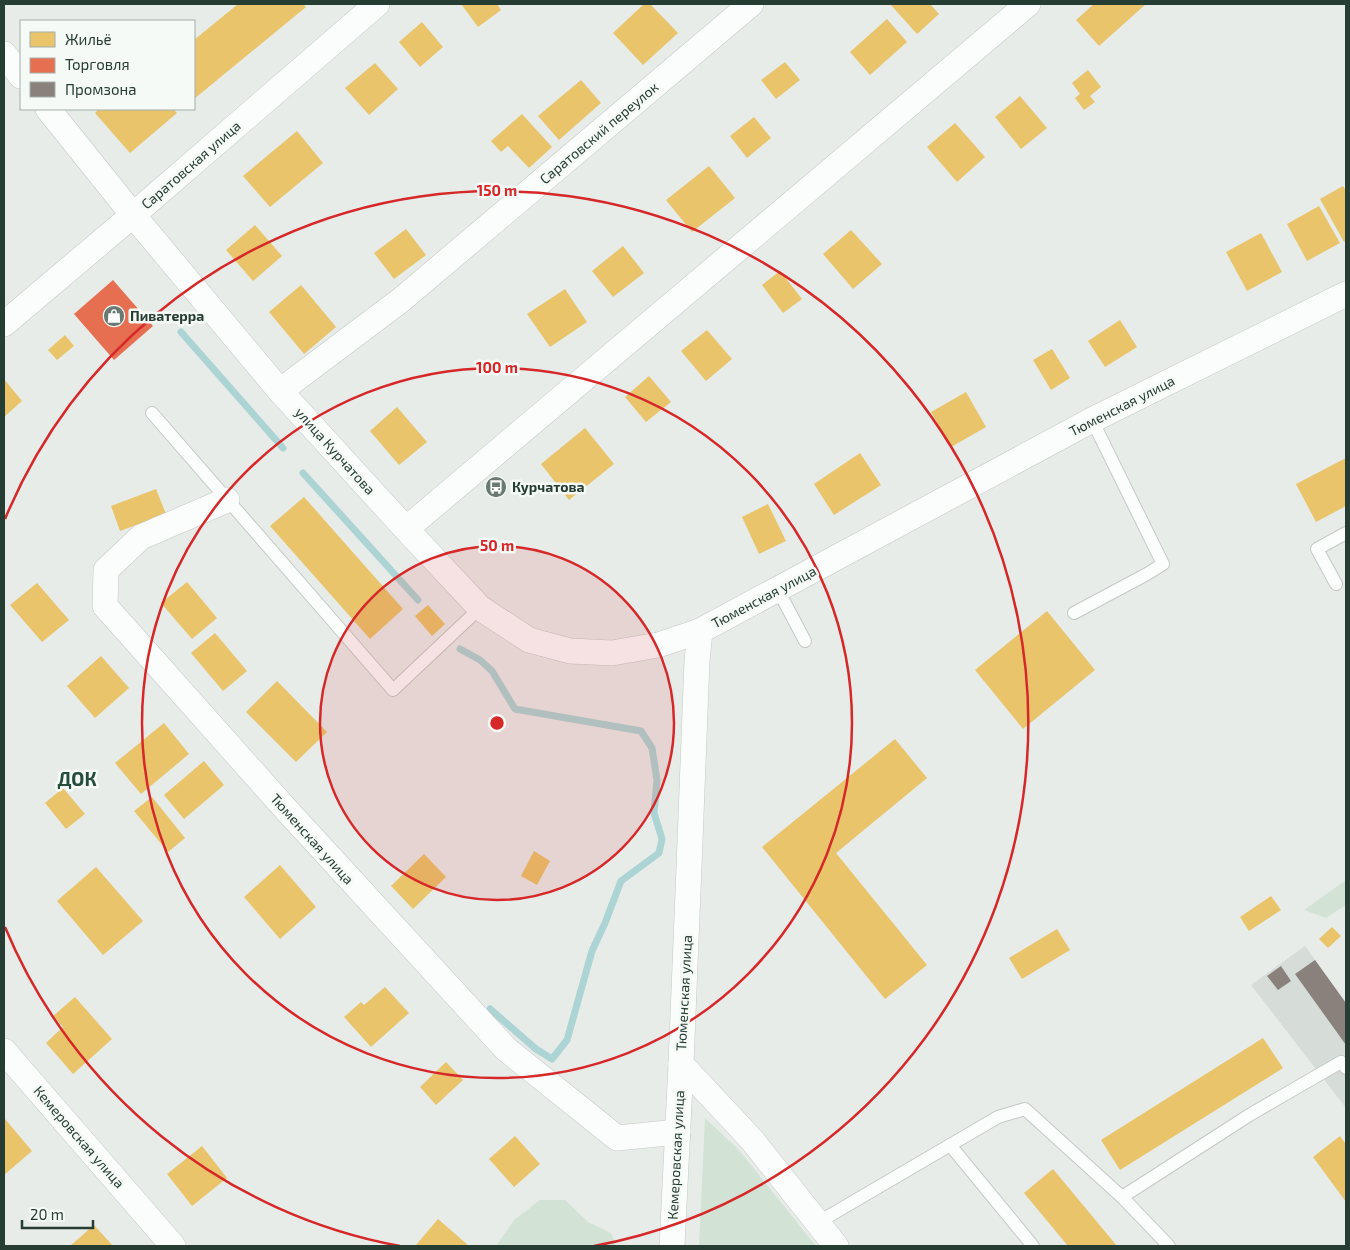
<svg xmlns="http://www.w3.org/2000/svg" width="1350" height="1250" font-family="'Exo 2',sans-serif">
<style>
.built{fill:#d6ddd9}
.green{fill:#d2e3d5}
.homes{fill:#e9c46a}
.shops{fill:#e76f51}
.industry{fill:#8a817c}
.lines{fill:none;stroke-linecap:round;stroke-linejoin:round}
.stream{stroke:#add4d4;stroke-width:7}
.lane-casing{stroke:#c4c9c6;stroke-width:14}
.street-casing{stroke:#c4c9c6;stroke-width:26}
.lane{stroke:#fbfcfc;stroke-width:12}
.street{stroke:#fbfcfc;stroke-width:25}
.ring{fill:none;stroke:#d62828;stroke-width:2.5}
.labels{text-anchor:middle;stroke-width:5;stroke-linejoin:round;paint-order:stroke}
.street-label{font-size:14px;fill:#263d34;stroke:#f6faf7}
.poi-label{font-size:14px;font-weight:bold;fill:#263d34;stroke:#f6faf7;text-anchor:start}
.district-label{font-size:19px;font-weight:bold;fill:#244d3e;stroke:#f6faf7}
.centre{fill:#d62828;stroke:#f6faf7;stroke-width:2.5}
.ring-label{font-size:15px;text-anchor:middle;font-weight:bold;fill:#d62828;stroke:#f6faf7;stroke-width:5;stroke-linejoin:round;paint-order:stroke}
</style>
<rect width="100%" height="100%" fill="#e7ece9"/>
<!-- built -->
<path class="built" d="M 1305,946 L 1346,1003 L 1346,1108 L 1251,985 Z"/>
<!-- green -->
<g class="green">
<path d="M 1346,880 L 1346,905 L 1326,918 L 1304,910 Z"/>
<path d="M 705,1118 L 739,1150 L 816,1246 L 699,1246 Z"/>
<path d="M 540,1200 L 565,1200 L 588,1222 L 611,1233 L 616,1246 L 496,1246 L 514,1220 Z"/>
</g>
<!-- homes -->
<g class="homes">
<path d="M 238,4 L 303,4 L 306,7 L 194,99 L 194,40 Z"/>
<path d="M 461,4 L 497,4 L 501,10 L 478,27 Z"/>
<path d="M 644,4 L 650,4 L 678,33 L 643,65 L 613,33 Z"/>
<path d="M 890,4 L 930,4 L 939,14 L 917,34 Z"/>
<path d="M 1094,4 L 1146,4 L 1099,46 L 1076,20 Z"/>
<path d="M 887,19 L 907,42 L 870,75 L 850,52 Z"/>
<path d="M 422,22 L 443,47 L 420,67 L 399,42 Z"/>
<path d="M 785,62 L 800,80 L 776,99 L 761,80 Z"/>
<path d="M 375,63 L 398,89 L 369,115 L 345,88 Z"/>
<path d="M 1088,70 L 1101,87 L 1090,96 L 1095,102 L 1084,110 L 1075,98 L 1080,94 L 1072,83 Z"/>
<path d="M 581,80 L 601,103 L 559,140 L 538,116 Z"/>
<path d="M 1020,96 L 1047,128 L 1021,149 L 995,117 Z"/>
<path d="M 99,109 L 173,109 L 177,113 L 130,153 L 95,113 Z"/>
<path d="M 522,114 L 552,147 L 529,168 L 508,146 L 501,152 L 491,141 Z"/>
<path d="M 754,117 L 771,138 L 747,158 L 730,136 Z"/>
<path d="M 955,123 L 985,157 L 957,182 L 927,147 Z"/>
<path d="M 297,131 L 323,163 L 270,207 L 243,176 Z"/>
<path d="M 709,166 L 735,198 L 692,232 L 666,200 Z"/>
<path d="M 1343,186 L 1346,191 L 1346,240 L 1344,242 L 1320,199 Z"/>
<path d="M 1319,206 L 1340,243 L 1307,261 L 1287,224 Z"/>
<path d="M 255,225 L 282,256 L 253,281 L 226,250 Z"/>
<path d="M 406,229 L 426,255 L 394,279 L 374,253 Z"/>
<path d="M 851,230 L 882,264 L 853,289 L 823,254 Z"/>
<path d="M 1261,233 L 1282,272 L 1247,291 L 1226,252 Z"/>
<path d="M 623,246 L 644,273 L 613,297 L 592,271 Z"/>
<path d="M 780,271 L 802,299 L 783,313 L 762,285 Z"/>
<path d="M 301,285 L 336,327 L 304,354 L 269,312 Z"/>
<path d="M 565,289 L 587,322 L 550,347 L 527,314 Z"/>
<path d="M 1120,320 L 1137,347 L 1105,367 L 1088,341 Z"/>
<path d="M 707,330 L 732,359 L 706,381 L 681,351 Z"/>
<path d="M 65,335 L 74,346 L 57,360 L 48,350 Z"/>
<path d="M 1052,349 L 1070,378 L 1051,390 L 1033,360 Z"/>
<path d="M 649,376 L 671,402 L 646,422 L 625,397 Z"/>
<path d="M 4,379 L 22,401 L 4,417 Z"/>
<path d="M 966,392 L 986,427 L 951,447 L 931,412 Z"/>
<path d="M 397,407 L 427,442 L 399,465 L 370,431 Z"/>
<path d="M 585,428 L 614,464 L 569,500 L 541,464 Z"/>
<path d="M 860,453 L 881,485 L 834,515 L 814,484 Z"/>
<path d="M 1346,458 L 1346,506 L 1316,522 L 1296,484 Z"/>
<path d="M 156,489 L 166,514 L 120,531 L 111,506 Z"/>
<path d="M 304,497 L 403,609 L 370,639 L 270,526 Z"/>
<path d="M 768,504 L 786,541 L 759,554 L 742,517 Z"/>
<path d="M 187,582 L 217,618 L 192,639 L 161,603 Z"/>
<path d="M 37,583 L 69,620 L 42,642 L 10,605 Z"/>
<path d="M 428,605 L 445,624 L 432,636 L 415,616 Z"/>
<path d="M 1047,611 L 1095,670 L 1023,729 L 975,670 Z"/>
<path d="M 215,633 L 247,671 L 223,691 L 191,653 Z"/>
<path d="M 101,656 L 129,688 L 95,718 L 67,686 Z"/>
<path d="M 277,681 L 327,732 L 296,762 L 246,712 Z"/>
<path d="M 164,723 L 189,754 L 141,794 L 115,763 Z"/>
<path d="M 895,739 L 927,778 L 836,853 L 927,965 L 885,999 L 762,847 Z"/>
<path d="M 204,761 L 224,785 L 184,819 L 164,795 Z"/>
<path d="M 63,788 L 85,814 L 66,829 L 45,803 Z"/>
<path d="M 152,797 L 185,838 L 168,852 L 134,811 Z"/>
<path d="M 534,851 L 550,861 L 537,885 L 521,876 Z"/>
<path d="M 424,854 L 446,877 L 413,909 L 391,886 Z"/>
<path d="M 280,865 L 316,907 L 280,939 L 244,897 Z"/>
<path d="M 96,867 L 143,921 L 103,955 L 57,901 Z"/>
<path d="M 1271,896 L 1281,910 L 1249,931 L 1240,917 Z"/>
<path d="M 1332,927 L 1341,936 L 1328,948 L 1319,939 Z"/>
<path d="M 1057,929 L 1070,950 L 1022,979 L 1009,958 Z"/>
<path d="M 385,987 L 409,1013 L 371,1047 L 344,1017 L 361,1002 L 364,1005 Z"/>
<path d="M 75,997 L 112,1039 L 73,1074 L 46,1043 L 63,1027 L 53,1016 Z"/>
<path d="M 1263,1038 L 1283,1068 L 1120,1170 L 1101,1140 Z"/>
<path d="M 446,1062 L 463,1080 L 436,1105 L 420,1087 Z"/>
<path d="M 5,1119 L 32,1151 L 4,1175 L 4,1120 Z"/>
<path d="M 515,1136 L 540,1164 L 514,1187 L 489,1159 Z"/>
<path d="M 1340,1136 L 1346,1144 L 1346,1202 L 1313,1157 Z"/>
<path d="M 202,1146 L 227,1178 L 192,1206 L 167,1174 Z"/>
<path d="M 1053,1169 L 1117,1246 L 1068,1246 L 1024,1193 Z"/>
<path d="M 438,1219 L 469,1246 L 417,1246 L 416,1245 Z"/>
<path d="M 94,1225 L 113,1246 L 70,1246 Z"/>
</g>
<!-- shops -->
<path class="shops" d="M 113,280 L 153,326 L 114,360 L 74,314 Z"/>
<!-- industry -->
<g class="industry">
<path d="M 1315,960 L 1346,1003 L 1346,1045 L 1295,974 Z"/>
<path d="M 1281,966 L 1291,981 L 1278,990 L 1267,976 Z"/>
</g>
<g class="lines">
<!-- stream -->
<g class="stream">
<path d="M 181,332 L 283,448"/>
<path d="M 303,473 L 418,600"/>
<path d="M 460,649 L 480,660 L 492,671 L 515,709 L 641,731 L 652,748 L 657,780 L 654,813 L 662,839 L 659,853 L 621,881 L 605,923 L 592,951 L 567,1040 L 552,1059 L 536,1049 L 490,1009"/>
</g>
<!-- lane casing -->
<g class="lane-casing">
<g id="lane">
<path d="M 152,413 L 393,690 L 480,608"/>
<path d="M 1336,584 L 1317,549 L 1346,533"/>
<path d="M 778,590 L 805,641"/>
<path d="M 1074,613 L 1147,574 L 1163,564 L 1092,420"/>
<path d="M 950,1145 L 1033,1246"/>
<path d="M 1122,1197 L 1169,1246"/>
<path d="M 817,1223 L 998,1117 L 1025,1109 L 1122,1197 L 1251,1114 L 1341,1062 L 1346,1068"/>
</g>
</g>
<!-- street casing -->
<g class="street-casing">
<g id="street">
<path d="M 4,54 L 21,76"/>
<path d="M 48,109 L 133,215 L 280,391 L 406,529 L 480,608 L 529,640 L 570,651 L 612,653 L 658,645 L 700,631 L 1092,420 L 1346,294"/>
<path d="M 4,324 L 133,215 L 377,4"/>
<path d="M 280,391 L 401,300 L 751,4"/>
<path d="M 227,500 L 141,537 L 106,570 L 105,606 L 282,805 L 506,1049 L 617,1138 L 678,1132"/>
<path d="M 406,529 L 1028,4"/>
<path d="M 700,631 L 697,661 L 689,867 L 681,1064 L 752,1140 L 836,1246"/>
<path d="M 4,1051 L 173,1246"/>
<path d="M 672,1246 L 681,1064"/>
</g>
</g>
<!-- lane -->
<use href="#lane" class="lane"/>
<!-- street -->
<use href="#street" class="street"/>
</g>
<!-- distance rings -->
<circle cx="497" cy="723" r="177" fill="#d62828" fill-opacity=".12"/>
<g class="ring">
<circle cx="497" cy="723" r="177"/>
<circle cx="497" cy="723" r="355"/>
<path d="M400 1246A532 532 0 0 1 5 927M5 519A532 532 0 1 1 594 1246"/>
</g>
<!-- icons -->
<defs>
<g id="shop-disc" transform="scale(1.125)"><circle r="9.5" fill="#6a7a73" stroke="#f6faf7"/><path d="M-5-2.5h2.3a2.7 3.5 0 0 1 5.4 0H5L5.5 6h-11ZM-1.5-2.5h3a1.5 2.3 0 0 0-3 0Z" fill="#fff"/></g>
<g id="bus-disc" transform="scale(1.125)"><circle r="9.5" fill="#6a7a73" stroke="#f6faf7"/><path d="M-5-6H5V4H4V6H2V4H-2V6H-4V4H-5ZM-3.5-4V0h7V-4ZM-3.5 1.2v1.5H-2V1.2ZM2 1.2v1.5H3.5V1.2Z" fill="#fff"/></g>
</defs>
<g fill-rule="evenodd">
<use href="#shop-disc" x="114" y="316"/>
<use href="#bus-disc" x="496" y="487"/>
</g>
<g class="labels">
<!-- street labels -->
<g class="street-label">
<text transform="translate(599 133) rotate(-40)" y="5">Саратовский переулок</text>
<text transform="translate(191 165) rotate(-41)" y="5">Саратовская улица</text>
<text transform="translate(1122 406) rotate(-27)" y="5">Тюменская улица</text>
<text transform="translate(335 451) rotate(48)" y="5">улица Курчатова</text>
<text transform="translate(764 597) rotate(-28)" y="5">Тюменская улица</text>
<text transform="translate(312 839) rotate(48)" y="5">Тюменская улица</text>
<text transform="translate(684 993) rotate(-87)" y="5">Тюменская улица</text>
<text transform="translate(79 1137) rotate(49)" y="5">Кемеровская улица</text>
<text transform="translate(676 1155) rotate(-87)" y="5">Кемеровская улица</text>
</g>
<!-- poi labels -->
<g class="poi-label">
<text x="130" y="321">Пиватерра</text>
<text x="512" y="492">Курчатова</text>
</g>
<!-- district labels -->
<g class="district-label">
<text x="77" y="786">ДОК</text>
</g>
</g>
<circle cx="497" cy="723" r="8" class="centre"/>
<g class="ring-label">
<text x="497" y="196">150 m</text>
<text x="497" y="373">100 m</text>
<text x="497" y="551">50 m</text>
</g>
<!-- border -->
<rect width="1350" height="1250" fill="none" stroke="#263d34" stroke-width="10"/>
<!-- legend -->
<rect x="20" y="20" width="175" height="90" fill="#f6faf7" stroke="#a3aea9"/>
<rect x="30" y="32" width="25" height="15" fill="#e9c46a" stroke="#a3aea9"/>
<text x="65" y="45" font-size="15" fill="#263d34">Жильё</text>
<rect x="30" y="58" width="25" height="15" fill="#e76f51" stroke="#a3aea9"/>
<text x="65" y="70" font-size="15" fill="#263d34">Торговля</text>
<rect x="30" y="82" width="25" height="15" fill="#8a817c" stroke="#a3aea9"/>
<text x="65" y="95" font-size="15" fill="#263d34">Промзона</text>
<!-- scale -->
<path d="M22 1220v8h71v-8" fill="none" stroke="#263d34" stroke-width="2.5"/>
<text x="30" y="1220" font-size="15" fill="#263d34" stroke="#f6faf7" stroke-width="4" paint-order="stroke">20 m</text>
</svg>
